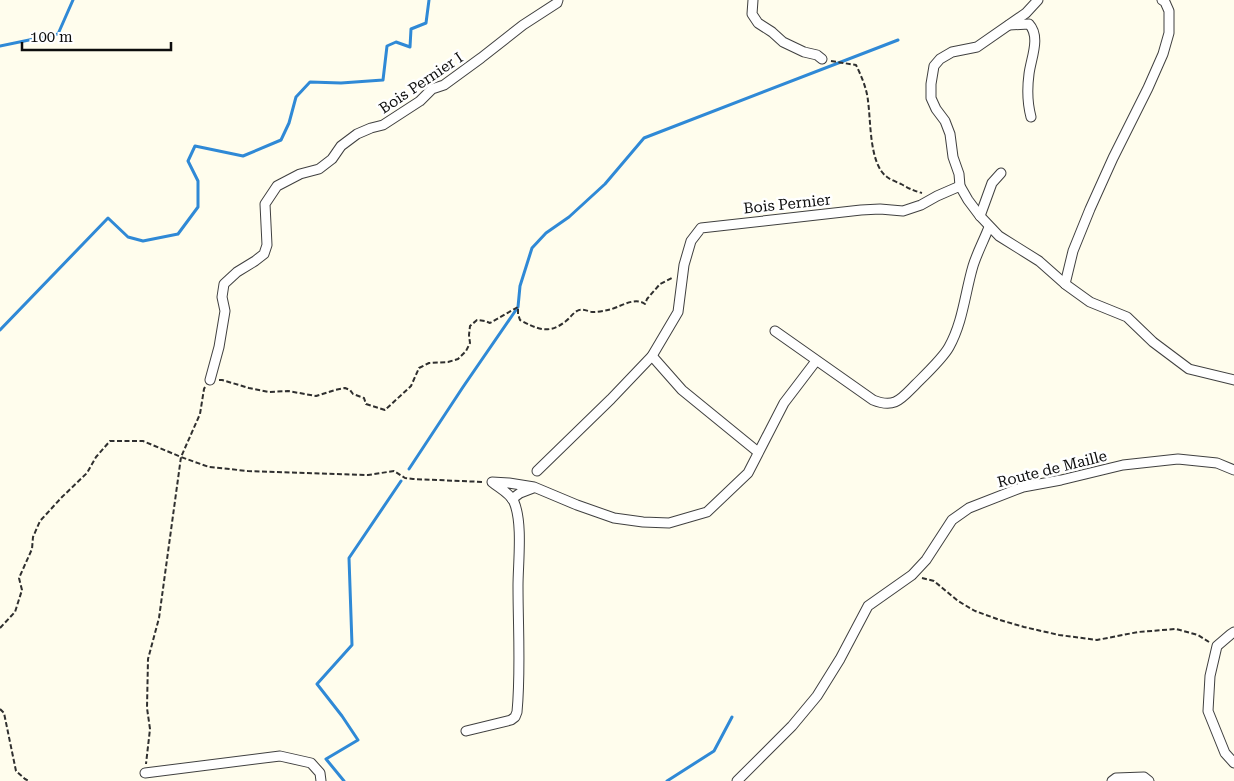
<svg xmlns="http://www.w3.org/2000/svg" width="1234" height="781" font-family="'Roboto Serif',serif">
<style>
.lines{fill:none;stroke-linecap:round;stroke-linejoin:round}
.stream{stroke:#2f89d6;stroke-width:3}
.minor-casing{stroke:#404040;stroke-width:11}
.path{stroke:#2f2f2f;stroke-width:2;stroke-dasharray:5 2.5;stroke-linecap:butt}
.minor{stroke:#fff;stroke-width:9}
.labels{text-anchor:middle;stroke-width:5;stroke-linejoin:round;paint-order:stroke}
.street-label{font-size:15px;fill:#0d0d0d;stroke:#fff}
</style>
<rect width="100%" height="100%" fill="#fffded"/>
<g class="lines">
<!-- stream -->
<g class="stream">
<path d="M 0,46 L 58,34 L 73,0"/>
<path d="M 0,330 L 108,218 L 128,237 L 143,241 L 178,234 L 198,207 L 198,181 L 188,161 L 195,146 L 243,156 L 281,140 L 289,123 L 296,97 L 310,82 L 341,83 L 383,80 L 387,46 L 396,42 L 410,47 L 411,29 L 426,23 L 429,0"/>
<path d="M 409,469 L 463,387 L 518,307 L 520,286 L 532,248 L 546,233 L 569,217 L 605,184 L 644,138 L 898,40"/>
<path d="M 344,781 L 326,759 L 358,740 L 342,716 L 317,684 L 352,645 L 349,558 L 401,481"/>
<path d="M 667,781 L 714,751 L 732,717"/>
</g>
<!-- minor casing -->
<g class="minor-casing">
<g id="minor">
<path d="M 753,0 L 752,14 L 758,23 L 772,32 L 783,42 L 804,52 L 817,55 L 822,59"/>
<path d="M 1038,0 L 1026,13 L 977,47 L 952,52 L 940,59 L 934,66 L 931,84 L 931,98 L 936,109 L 945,121 L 950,134 L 953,157 L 959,174 L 960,186 L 968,200 L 980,216 L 999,236 L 1039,261 L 1065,284 L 1090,302 L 1127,317 L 1153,342 L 1189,369 L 1234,380"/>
<path d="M 1009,25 L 1029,24 C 1041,37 1031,58 1029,74 C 1027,89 1027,102 1031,117"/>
<path d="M 980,216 L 992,183 L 1001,173"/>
<path d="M 1065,284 L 1073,251 L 1090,209 L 1113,158 L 1148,88 L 1163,54 L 1169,33 L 1169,11 L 1165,2 L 1162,0"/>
<path d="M 775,331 L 873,400 C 895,409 901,399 916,384 C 925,375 943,358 949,347 C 963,322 965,293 973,266 C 977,253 984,240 989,227"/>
<path d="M 652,356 L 682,390 L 758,452"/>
<path d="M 210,380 L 219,347 L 225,311 L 222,297 L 224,284 L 237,272 L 255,261 L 264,254 L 267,245 L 265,204 L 277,186 L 300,174 L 319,169 L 332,159 L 341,146 L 357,134 L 371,128 L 383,125 L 420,101 L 432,89 L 444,85 L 481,58 L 523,25 L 557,3 L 558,0"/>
<path d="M 537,471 L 611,399 L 652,356 L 678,312 L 684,265 L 691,241 L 701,228 L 861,210 L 880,209 L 903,211 L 921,205 L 937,196 L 960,186"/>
<path d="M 512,499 L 520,493 L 533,488"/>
<path d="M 1234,632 L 1231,634 L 1217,646 L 1210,676 L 1208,711 L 1225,753 L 1234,763"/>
<path d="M 466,731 L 511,720 L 515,717 L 517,712 C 521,670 518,628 518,586 C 518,563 523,523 514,502 C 510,493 499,488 492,482 L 509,483 L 534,487 L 577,505 L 614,518 L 643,522 L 669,523 L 707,512 L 748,473 L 784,403 L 816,361"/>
<path d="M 145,773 L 280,756 L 311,763 L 320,773 L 321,781"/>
<path d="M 737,781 L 792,726 L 817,696 L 840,659 L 868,606 L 912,575 L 926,560 L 952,520 L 969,508 L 1023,487 L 1061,480 L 1123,465 L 1178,459 L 1217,463 L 1234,470"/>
<path d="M 1112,781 L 1116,778 L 1144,777 L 1149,781"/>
</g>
</g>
<!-- path -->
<g class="path">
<path d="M 831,61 L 856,65 C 861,75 867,89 868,101 C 871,121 869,164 887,177 C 891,180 897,182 901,184 C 908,188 914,191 922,193"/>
<path d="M 219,380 L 222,380 L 249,388 L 269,392 L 288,391 L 316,396 L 335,390 L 345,388 L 350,390 L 353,394 L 364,398 L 366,404 L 385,410 L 411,386 L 419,368 L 429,363 L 448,362 L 458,359 L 466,351 L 470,343 L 469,335 L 470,326 L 477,320 L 485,321 L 490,323 L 518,307 L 518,314 L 520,320 C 537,329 549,335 566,321 C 570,318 573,313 577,311 C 582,308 587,311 592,312 C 597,312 603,311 608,310 C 619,308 634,296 645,304 L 647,299 L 660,284 L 672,278"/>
<path d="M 205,387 L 204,389 L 200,414 L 181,457 L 209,467 L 248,471 L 368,475 L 394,471 L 405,478 L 413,479 L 484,482"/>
<path d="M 922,578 L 934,581 L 958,601 L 975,611 L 1000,620 L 1024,627 L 1059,635 L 1097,640 L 1138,632 L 1176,629 L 1198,635 L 1209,642"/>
<path d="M 0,628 L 15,612 L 22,590 L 19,578 L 32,549 L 33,537 L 40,521 L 62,497 L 87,473 L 96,457 L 110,441 L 143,441 L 181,457 L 159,618 L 148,659 L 147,708 L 150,729 L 146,764"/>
<path d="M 0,709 L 4,713 L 16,771 L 25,779 L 29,781"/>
</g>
<!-- minor -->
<use href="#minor" class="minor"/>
</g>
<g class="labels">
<!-- street labels -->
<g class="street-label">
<text transform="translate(421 83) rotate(-34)" y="5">Bois Pernier I</text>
<text transform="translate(787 204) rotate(-6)" y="5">Bois Pernier</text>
<text transform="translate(1052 469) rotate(-14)" y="5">Route de Maille</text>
</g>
</g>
<!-- scale -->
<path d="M22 42v8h149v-8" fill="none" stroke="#0d0d0d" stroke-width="2.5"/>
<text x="30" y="42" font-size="15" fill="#0d0d0d" stroke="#ffffff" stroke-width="4" paint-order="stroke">100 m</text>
</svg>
